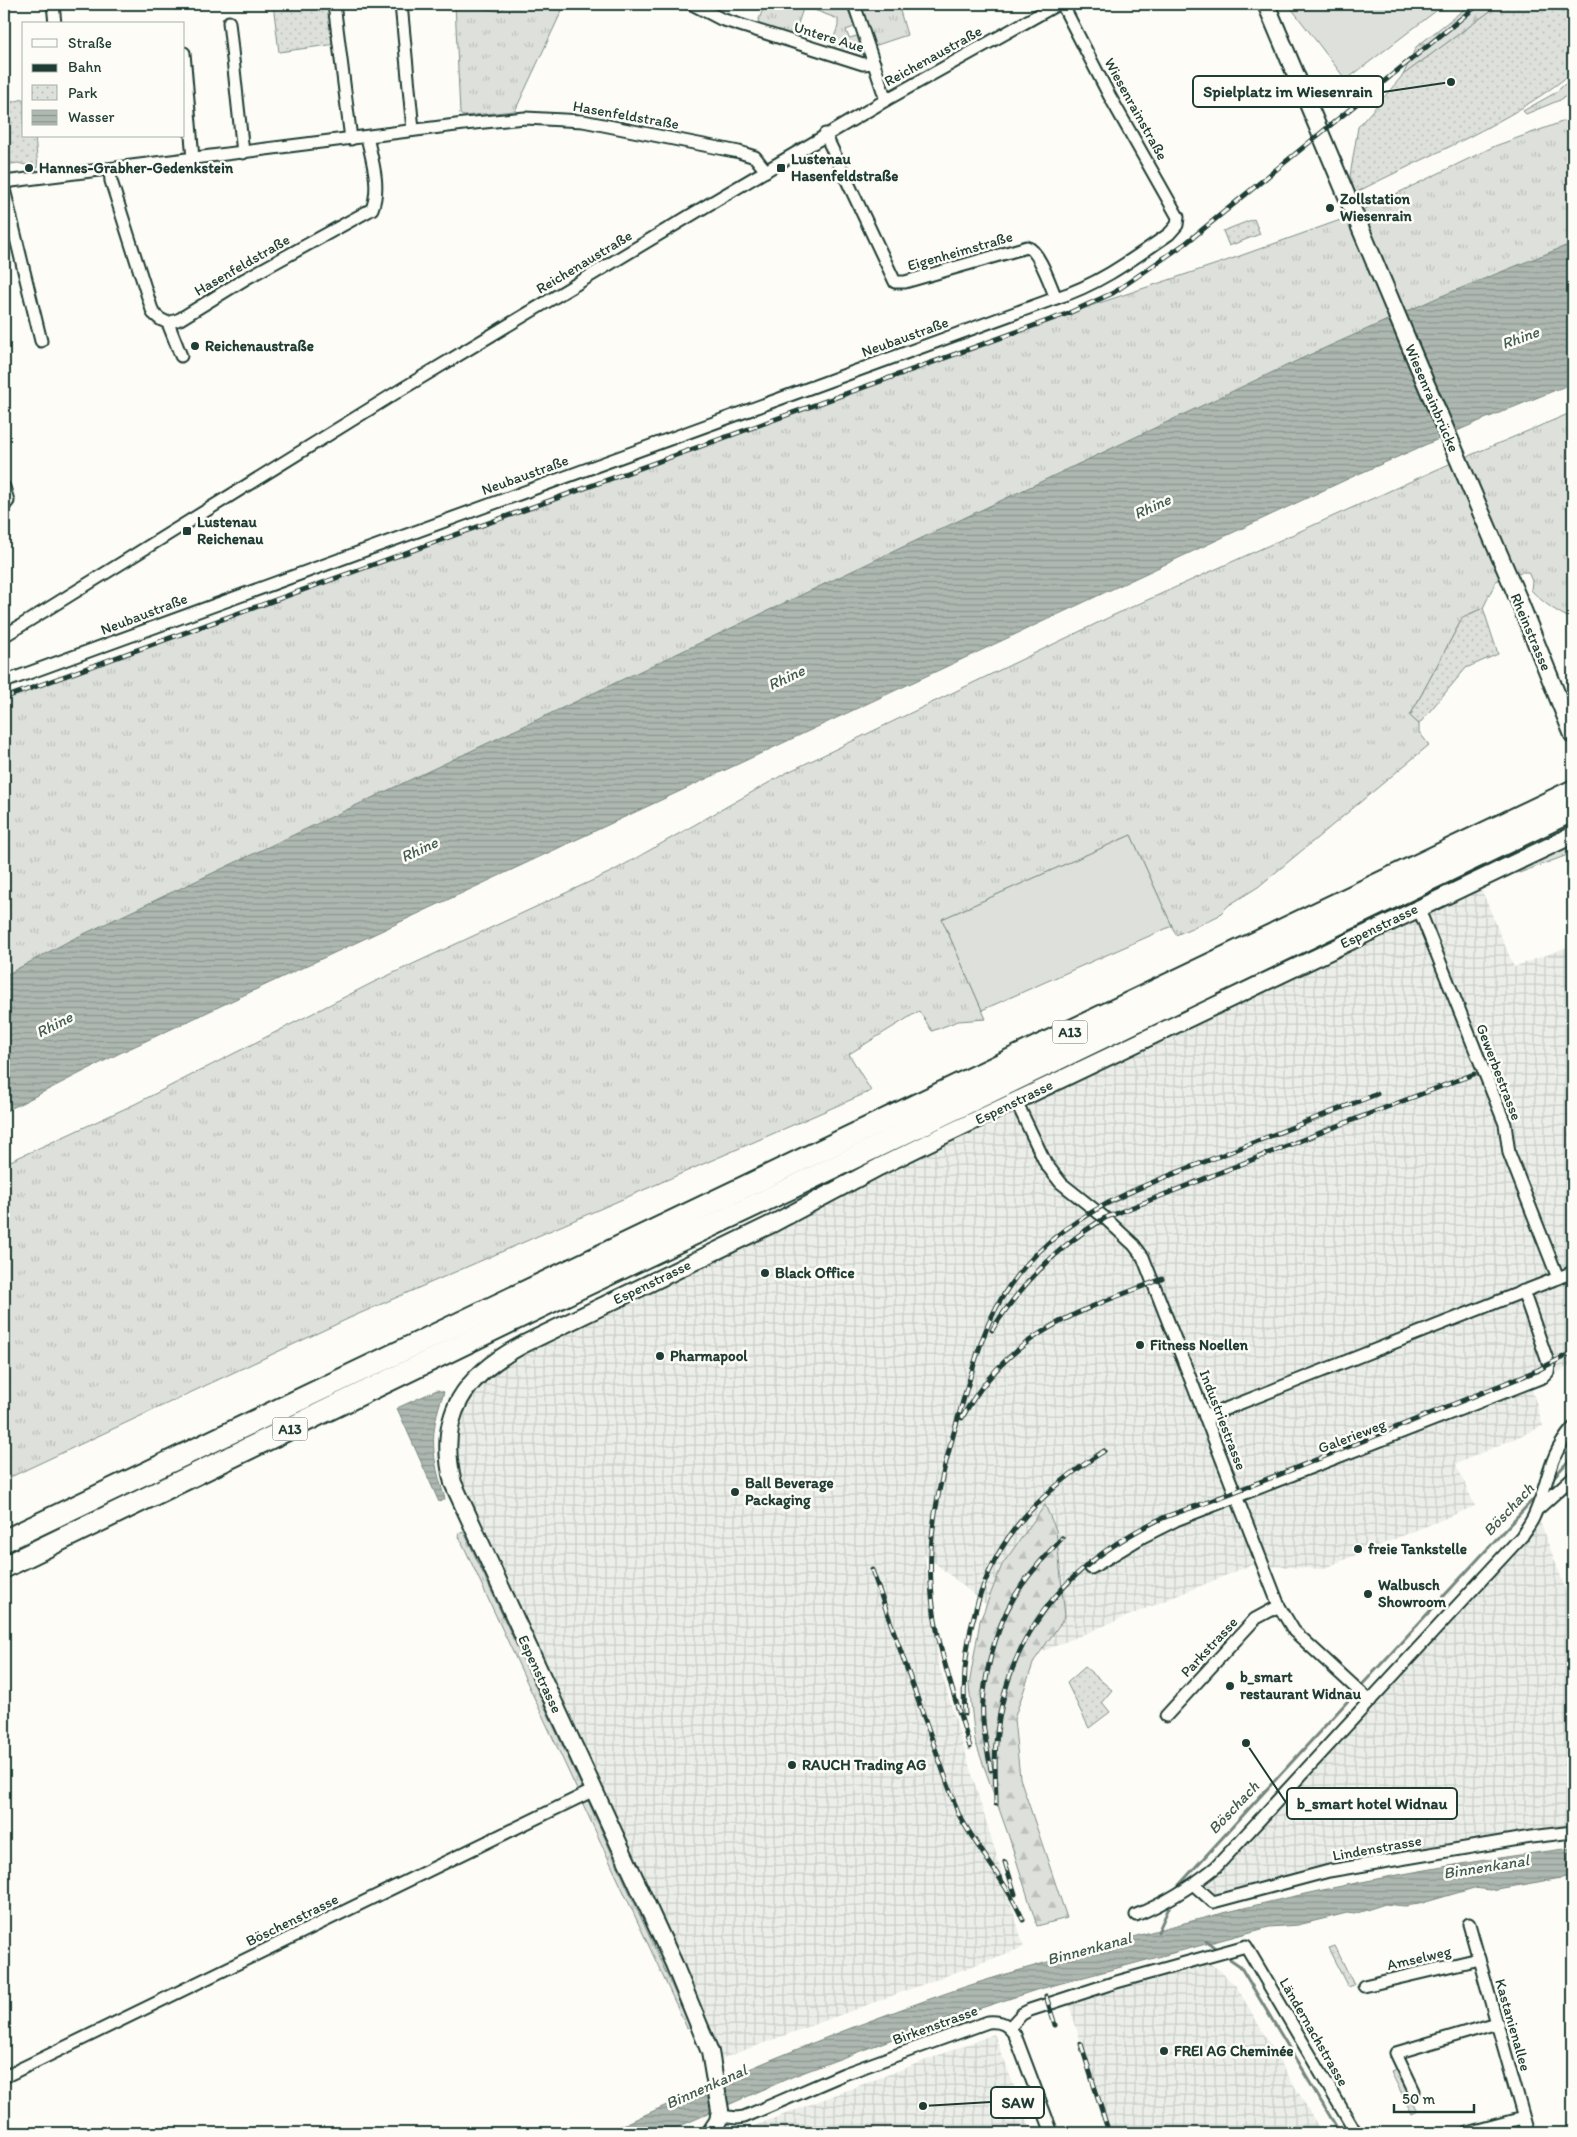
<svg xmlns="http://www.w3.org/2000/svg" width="1577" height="2137" font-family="Itim,sans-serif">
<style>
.industrial{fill:url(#industrial-grid)}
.grass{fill:url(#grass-tufts);stroke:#7e8e88}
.forest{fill:url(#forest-firs);stroke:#7e8e88}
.park{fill:url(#park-dots);stroke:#7e8e88}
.pitch{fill:#dde0db;stroke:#7e8e88}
.water{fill:url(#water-rules);stroke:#75877f}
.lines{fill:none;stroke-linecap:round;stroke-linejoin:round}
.stream{stroke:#75877f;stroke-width:3}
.street-casing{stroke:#1f3d34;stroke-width:15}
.secondary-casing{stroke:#1f3d34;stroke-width:20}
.highway-casing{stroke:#1f3d34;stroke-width:25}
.street{stroke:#fdfcf7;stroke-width:11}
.secondary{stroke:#fdfcf7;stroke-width:16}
.highway{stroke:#fdfcf7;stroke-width:21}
.rail-casing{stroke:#1f3d34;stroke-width:5}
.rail{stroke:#fdfcf7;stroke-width:3;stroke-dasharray:9;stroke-linecap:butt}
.poi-dot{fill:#1f3d34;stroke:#fdfcf7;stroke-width:2}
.labels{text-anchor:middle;stroke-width:5;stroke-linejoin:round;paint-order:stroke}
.shield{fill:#fdfcf7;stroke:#62766e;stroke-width:1}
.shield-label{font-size:14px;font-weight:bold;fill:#1f3d34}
.street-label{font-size:15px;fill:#1f3d34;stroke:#fdfcf7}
.poi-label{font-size:15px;font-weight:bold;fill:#1f3d34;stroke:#fdfcf7;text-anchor:start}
.water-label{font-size:16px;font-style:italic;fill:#435c53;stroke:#fdfcf7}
.leader{fill:none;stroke:#1f3d34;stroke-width:2}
.callout-dot{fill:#1f3d34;stroke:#fdfcf7;stroke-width:2}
.callout{fill:#fdfcf7;stroke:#1f3d34;stroke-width:2}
.callout-label{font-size:16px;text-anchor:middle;font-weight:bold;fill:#1f3d34}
</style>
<defs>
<pattern id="industrial-grid" width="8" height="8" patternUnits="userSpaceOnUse" patternTransform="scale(1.25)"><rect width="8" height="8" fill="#eceee9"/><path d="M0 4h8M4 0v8" fill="none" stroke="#cacdc8"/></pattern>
<pattern id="grass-tufts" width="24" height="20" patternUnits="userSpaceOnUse" patternTransform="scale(1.25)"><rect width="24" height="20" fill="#dde0db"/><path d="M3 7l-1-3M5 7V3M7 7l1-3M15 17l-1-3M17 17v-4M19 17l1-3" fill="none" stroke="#bdc1bd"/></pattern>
<pattern id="forest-firs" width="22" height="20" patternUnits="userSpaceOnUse" patternTransform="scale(1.25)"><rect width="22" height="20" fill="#dde0db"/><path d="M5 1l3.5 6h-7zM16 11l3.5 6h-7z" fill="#bdc1bd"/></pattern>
<pattern id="park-dots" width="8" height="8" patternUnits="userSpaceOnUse" patternTransform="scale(1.25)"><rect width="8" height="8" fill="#dde0db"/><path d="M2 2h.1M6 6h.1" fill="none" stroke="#bdc1bd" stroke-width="1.8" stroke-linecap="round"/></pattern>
<pattern id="water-rules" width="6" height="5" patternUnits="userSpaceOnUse" patternTransform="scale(1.25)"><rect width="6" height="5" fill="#aeb8b1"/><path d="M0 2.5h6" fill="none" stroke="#8d9791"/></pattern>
</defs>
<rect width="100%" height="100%" fill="#fdfcf7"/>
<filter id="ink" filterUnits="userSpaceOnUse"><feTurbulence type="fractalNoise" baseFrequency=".02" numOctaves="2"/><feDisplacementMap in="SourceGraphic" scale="10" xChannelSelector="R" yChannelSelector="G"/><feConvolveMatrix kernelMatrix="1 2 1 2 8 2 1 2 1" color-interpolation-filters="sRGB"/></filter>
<g filter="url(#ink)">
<!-- industrial -->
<g class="industrial">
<path d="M 1477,879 L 1514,967 L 1573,945 L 1573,1364 L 1531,1387 L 1543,1426 L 1456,1464 L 1475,1506 L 1322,1569 L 1251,1565 L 1043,1651 L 924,1554 L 939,1665 L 1024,1947 L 718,2060 L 466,1514 L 448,1440 L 479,1373 Z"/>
<path d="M 1536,1511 L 1573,1609 L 1573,1832 L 1329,1871 L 1213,1902 L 1194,1885 L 1522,1536 Z"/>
<path d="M 1201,1958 L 1218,1969 L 1236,1986 L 1322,2133 L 1113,2133 L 1106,2123 L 1067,1998 Z"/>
<path d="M 994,2034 L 1032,2133 L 736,2133 Z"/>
</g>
<!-- grass -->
<g class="grass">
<path d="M 455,4 L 499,11 L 504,8 L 506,4 L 565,4 L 515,111 L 463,116 L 460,114 Z"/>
<path d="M 765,4 L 846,4 L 854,27 L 846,30 L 849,38 L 857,36 L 864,56 L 862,59 L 830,49 L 838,26 L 838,19 L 804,6 L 793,38 L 756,27 Z"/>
<path d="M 860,4 L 898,4 L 907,35 L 874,46 Z"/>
<path d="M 1573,77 L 1573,92 L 1560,100 L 1526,114 L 1523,111 L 1555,93 Z"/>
<path d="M 1573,118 L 1573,245 L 4,976 L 4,698 L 1069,313 L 1223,262 L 1346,218 L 1495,146 Z"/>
<path d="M 1573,412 L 1573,620 C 1557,612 1543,603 1531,590 L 1532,581 L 1528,572 L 1521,572 L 1496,581 L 1483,608 L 1463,617 L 1410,716 L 1419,724 L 1419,732 L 1429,745 L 1258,887 L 1229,905 L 1218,916 L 1176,935 L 1131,835 L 942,919 L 986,1019 L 958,1021 L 932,1031 L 919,1011 L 849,1054 L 871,1091 L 354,1316 L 4,1480 L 4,1164 L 135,1104 L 372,983 L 613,871 L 786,773 L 1114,615 L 1447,465 Z"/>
<path d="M 1573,847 L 1573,853 L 1519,873 L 1517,867 L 1566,848 Z"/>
<path d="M 464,1532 L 583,1790 L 578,1792 L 458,1534 Z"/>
<path d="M 588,1801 L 690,2026 L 687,2028 L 582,1802 Z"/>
</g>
<!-- forest -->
<g class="forest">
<path d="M 1471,4 L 1500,4 L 1403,75 L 1416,47 Z"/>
<path d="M 1045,1505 L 1056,1530 L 1065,1617 L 1034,1661 L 1014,1719 L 1020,1778 L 1067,1918 L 1037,1926 L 1009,1837 L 975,1741 L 969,1685 L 980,1621 L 1002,1565 Z"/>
</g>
<!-- park -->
<g class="park">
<path d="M 273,4 L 331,4 L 336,44 L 279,52 Z"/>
<path d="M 1500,4 L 1573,4 L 1573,72 C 1509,124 1428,155 1355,193 L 1350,176 L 1358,127 L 1403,75 Z"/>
<path d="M 24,99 L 24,136 L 35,136 L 38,168 L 18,163 L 4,165 L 4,104 Z"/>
<path d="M 1254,219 L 1260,234 L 1229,246 L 1223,231 Z"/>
<path d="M 1483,608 L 1498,654 L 1466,668 L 1419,724 L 1410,716 L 1463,617 Z"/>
<path d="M 1085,1667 L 1112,1690 L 1102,1702 L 1110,1712 L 1089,1728 L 1067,1683 Z"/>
<path d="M 1335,1946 L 1354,1985 L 1348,1987 L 1328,1948 Z"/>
<path d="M 1397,2070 L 1418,2111 L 1412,2114 L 1391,2072 Z"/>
</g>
<!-- pitch -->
<g class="pitch">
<path d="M 1288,4 L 1445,4 L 1346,80 Z"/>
<path d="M 1131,835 L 1172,926 L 982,1010 L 942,919 Z"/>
</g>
<!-- water -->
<g class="water">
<path d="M 1573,243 L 1573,383 L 1482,420 L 1354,476 L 120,1053 L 4,1112 L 4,976 L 69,941 L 1307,356 L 1439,297 Z"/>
<path d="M 437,1390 L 444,1392 C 428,1434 432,1457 445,1499 L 439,1502 L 397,1408 Z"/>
<path d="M 1573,1848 L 1573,1876 L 1491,1890 L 1474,1888 L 1419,1904 L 1405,1906 L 1385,1904 L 1354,1914 L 1347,1913 L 1298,1925 L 1269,1927 L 1036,1990 L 935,2023 L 794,2076 L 664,2133 L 606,2133 C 716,2081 829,2034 944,1994 C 983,1980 1022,1970 1061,1958 C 1228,1907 1400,1869 1573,1848 Z"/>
</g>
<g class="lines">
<!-- stream -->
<g class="stream">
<path d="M 1552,1479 L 1573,1456"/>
<path d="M 1360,1687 L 1537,1495"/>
<path d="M 1176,1891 L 1179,1885 L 1356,1692"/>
<path d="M 1158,1932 L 1172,1901"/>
<path d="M 1206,1941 L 1219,1951"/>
<path d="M 1224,1955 L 1240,1966 L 1340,2133"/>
</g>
<!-- street casing -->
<g class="street-casing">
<g id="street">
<path d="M 53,4 L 55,24"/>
<path d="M 334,4 L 351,139"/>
<path d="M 401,4 L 413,130"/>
<path d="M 692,4 L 721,19 L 863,64 L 874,63"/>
<path d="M 854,4 L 886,100"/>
<path d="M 229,22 L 243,153"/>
<path d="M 184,53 L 193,159"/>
<path d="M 825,134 L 895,282 L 905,282 L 1027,247 C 1039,250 1051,287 1056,298 C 1098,285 1133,259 1169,234 L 1177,225 L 1178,217 L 1109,95 L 1062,4"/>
<path d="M 110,170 L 111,181 L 153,313 L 160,319 L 168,323 L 180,319 L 245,279 L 372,209 C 381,187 372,160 367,137"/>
<path d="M 4,182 L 464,124 L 525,118 L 583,121 L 739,152 L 755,157 L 766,171"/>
<path d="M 4,189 L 41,341"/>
<path d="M 168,323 L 181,356"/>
<path d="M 4,487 L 8,501 L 4,506"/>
<path d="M 4,636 L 402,389 L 706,206 L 886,100 L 1058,4"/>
<path d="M 4,682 L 1056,298"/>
<path d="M 1418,907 L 1505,1124 L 1509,1153 L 1558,1278"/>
<path d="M 1016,1101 L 1046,1164 L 1061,1183 L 1105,1218 L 1134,1245 L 1143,1257 L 1279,1606 L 1294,1631 L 1370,1701"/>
<path d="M 1205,1417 L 1573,1272"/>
<path d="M 1539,1508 L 1573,1477"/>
<path d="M 1091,1568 L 1142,1537 L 1176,1520 L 1543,1377 L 1548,1372 L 1549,1365 L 1523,1291"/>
<path d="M 1166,1716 L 1255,1619 L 1279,1606"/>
<path d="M 1194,1885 L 1213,1902 L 1329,1871 L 1531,1837 L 1573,1832"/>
<path d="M 1136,1915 C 1166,1903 1191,1887 1216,1867 L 1522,1536 C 1526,1529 1531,1523 1534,1516 C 1550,1482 1546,1459 1573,1428"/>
<path d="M 1469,1924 L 1528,2133"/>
<path d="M 1364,1986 L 1479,1959"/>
<path d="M 1010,2027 L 1022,2014 L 1030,2010 L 1113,1983 L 1246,1946 L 1356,2133"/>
<path d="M 4,2077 L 594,1790"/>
<path d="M 1414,2091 L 1396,2053 L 1497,2023"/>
<path d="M 720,2116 L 737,2118 L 744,2117 L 844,2074 L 988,2022 C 1002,2021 1007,2024 1015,2035 L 1052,2133"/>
<path d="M 1467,2133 L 1523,2118"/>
</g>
</g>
<!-- secondary casing -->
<g class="secondary-casing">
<g id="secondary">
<path d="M 1266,4 L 1423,377 L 1520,603 L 1573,735"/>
<path d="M 710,2133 L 718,2121 L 720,2110 L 710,2052 L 674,1964 L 453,1483 C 436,1414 465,1375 524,1344 L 774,1223 L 879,1167 L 942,1136 L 1573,835"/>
</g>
</g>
<!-- highway casing -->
<g class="highway-casing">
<g id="highway">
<path d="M 4,1541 L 1573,791"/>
<path d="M 4,1567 L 575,1290 L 793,1187 L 1573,810"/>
</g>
</g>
<!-- street -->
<use href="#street" class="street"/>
<!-- secondary -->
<use href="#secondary" class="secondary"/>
<!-- highway -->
<use href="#highway" class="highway"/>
<!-- rail casing -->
<g class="rail-casing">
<g id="rail">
<path d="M 4,698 L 1069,313 L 1113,293 L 1186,243 L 1479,4"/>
<path d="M 992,1330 C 1022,1283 1058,1246 1105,1218 L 1345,1123 L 1474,1074"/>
<path d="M 962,1418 C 1009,1332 1077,1312 1162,1279"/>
<path d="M 872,1570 L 958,1813 C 978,1850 1006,1881 1023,1920"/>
<path d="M 965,1714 C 960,1645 979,1566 1027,1514 C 1050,1489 1076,1469 1104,1451"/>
<path d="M 970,1747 C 954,1694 934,1640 931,1584 C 927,1519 947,1456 965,1394 C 975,1362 983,1330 1000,1301 C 1015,1274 1038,1250 1063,1231 C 1112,1195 1161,1179 1217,1157 C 1270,1136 1323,1115 1377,1094"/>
<path d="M 991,1770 C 987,1747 981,1724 983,1701 C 987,1662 999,1617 1022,1585 C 1034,1568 1048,1553 1062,1538"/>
<path d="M 996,1804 C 996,1784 994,1763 996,1743 C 1005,1637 1064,1566 1158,1520 C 1174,1513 1192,1508 1208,1502 C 1234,1492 1260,1482 1286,1472 C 1370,1438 1454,1404 1538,1370 L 1573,1352"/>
<path d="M 1005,1862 L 1015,1894"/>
<path d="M 1046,1996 L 1055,2025"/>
<path d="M 1081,2044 L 1109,2133"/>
</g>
</g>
<!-- rail -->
<use href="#rail" class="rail"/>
</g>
</g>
<!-- markers -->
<g class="poi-dot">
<circle cx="29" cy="168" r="5"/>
<rect x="776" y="163" width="10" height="10" rx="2.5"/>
<circle cx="1330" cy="208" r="5"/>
<circle cx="195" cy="346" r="5"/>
<rect x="182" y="526" width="10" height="10" rx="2.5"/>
<circle cx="765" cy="1273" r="5"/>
<circle cx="1140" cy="1345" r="5"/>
<circle cx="660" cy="1356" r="5"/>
<circle cx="735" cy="1492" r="5"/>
<circle cx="1358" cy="1549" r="5"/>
<circle cx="1368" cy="1594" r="5"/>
<circle cx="1230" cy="1686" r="5"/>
<circle cx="792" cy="1765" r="5"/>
<circle cx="1164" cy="2051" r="5"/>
</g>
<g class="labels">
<!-- shield labels -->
<g class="shield">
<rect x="1052.5" y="1020.5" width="35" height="23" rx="4"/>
<rect x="272.5" y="1417.5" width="35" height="23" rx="4"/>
</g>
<g class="shield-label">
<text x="1070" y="1037">A13</text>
<text x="290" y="1434">A13</text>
</g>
<!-- street labels -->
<g class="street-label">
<text transform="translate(829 37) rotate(17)" y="5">Untere Aue</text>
<text transform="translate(933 56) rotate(-29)" y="5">Reichenaustraße</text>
<text transform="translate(1136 109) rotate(61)" y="5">Wiesenrainstraße</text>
<text transform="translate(626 115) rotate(10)" y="5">Hasenfeldstraße</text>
<text transform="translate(960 251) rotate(-16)" y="5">Eigenheimstraße</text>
<text transform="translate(584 262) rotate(-31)" y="5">Reichenaustraße</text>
<text transform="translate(242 265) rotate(-30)" y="5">Hasenfeldstraße</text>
<text transform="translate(905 337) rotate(-20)" y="5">Neubaustraße</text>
<text transform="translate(1432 398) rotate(67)" y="5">Wiesenrainbrücke</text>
<text transform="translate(525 475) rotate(-20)" y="5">Neubaustraße</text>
<text transform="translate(144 614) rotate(-21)" y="5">Neubaustraße</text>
<text transform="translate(1531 632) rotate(67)" y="5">Rheinstrasse</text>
<text transform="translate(1379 926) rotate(-26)" y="5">Espenstrasse</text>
<text transform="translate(1499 1072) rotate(69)" y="5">Gewerbestrasse</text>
<text transform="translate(1014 1102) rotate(-26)" y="5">Espenstrasse</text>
<text transform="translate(652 1282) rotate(-26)" y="5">Espenstrasse</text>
<text transform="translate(1223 1420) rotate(69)" y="5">Industriestrasse</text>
<text transform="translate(1352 1436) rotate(-21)" y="5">Galerieweg</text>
<text transform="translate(1209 1647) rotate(-47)" y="5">Parkstrasse</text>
<text transform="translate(540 1674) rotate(65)" y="5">Espenstrasse</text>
<text transform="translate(1377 1848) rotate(-10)" y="5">Lindenstrasse</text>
<text transform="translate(292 1920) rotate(-26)" y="5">Böschenstrasse</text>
<text transform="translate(1419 1958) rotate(-13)" y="5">Amselweg</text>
<text transform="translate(935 2025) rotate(-20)" y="5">Birkenstrasse</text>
<text transform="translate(1513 2025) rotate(74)" y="5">Kastanienallee</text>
<text transform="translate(1314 2032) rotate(60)" y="5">Ländernachstrasse</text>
</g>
<!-- poi labels -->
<g class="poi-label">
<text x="791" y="164">Lustenau<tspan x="791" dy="17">Hasenfeldstraße</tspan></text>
<text x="39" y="173">Hannes-Grabher-Gedenkstein</text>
<text x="1340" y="204">Zollstation<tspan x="1340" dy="17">Wiesenrain</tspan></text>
<text x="205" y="351">Reichenaustraße</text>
<text x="197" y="527">Lustenau<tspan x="197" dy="17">Reichenau</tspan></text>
<text x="775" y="1278">Black Office</text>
<text x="1150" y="1350">Fitness Noellen</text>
<text x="670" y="1361">Pharmapool</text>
<text x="745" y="1488">Ball Beverage<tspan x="745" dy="17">Packaging</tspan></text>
<text x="1368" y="1554">freie Tankstelle</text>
<text x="1378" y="1590">Walbusch<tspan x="1378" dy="17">Showroom</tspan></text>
<text x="1240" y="1682">b_smart<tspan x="1240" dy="17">restaurant Widnau</tspan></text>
<text x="802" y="1770">RAUCH Trading AG</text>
<text x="1174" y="2056">FREI AG Cheminée</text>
</g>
<!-- water labels -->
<g class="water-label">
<text transform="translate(1520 337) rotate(-20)" y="6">Rhine</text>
<text transform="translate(1152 506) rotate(-25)" y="6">Rhine</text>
<text transform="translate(786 677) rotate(-25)" y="6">Rhine</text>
<text transform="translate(419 849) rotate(-25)" y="6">Rhine</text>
<text transform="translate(54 1024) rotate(-27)" y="6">Rhine</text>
<text transform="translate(1508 1509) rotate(-47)" y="6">Böschach</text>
<text transform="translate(1233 1807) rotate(-47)" y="6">Böschach</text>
<text transform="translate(1486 1866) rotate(-9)" y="6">Binnenkanal</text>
<text transform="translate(1089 1948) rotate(-15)" y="6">Binnenkanal</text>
<text transform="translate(706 2086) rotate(-24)" y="6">Binnenkanal</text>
</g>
</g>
<!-- callouts -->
<path class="leader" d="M1451 82L1383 92M1246 1743L1287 1804M923 2106L991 2102"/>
<g class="callout-dot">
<circle cx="1451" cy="82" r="5"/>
<circle cx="1246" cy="1743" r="5"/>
<circle cx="923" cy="2106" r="5"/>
</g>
<g class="callout">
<rect x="1193" y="76" width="190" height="31" rx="5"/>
<rect x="1287" y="1788" width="170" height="31" rx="5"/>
<rect x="991" y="2087" width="53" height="31" rx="5"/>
</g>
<g class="callout-label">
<text x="1288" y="97">Spielplatz im Wiesenrain</text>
<text x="1372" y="1809">b_smart hotel Widnau</text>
<text x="1018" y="2108">SAW</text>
</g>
<!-- margin -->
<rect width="1577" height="2137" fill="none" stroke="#fdfcf7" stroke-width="20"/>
<rect x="10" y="10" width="1557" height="2117" fill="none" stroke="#1f3d34" stroke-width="2" filter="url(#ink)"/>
<!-- legend -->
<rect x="22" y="22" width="162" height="115" fill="#fdfcf7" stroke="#a4b0a9"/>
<rect x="32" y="39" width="25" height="8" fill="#fdfcf7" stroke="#a4b0a9"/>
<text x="68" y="48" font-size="15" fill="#1f3d34">Straße</text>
<rect x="32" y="64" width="25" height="8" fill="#1f3d34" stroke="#a4b0a9"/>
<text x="68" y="72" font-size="15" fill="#1f3d34">Bahn</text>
<rect x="32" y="85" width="25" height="15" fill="url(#park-dots)" stroke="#a4b0a9"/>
<text x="68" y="98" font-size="15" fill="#1f3d34">Park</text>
<rect x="32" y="110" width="25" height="15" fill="url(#water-rules)" stroke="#a4b0a9"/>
<text x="68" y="122" font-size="15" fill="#1f3d34">Wasser</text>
<!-- scale -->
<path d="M1394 2104v8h80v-8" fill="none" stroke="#1f3d34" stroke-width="2.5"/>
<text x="1402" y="2104" font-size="15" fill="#1f3d34" stroke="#fdfcf7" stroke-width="4" paint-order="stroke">50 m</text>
</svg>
